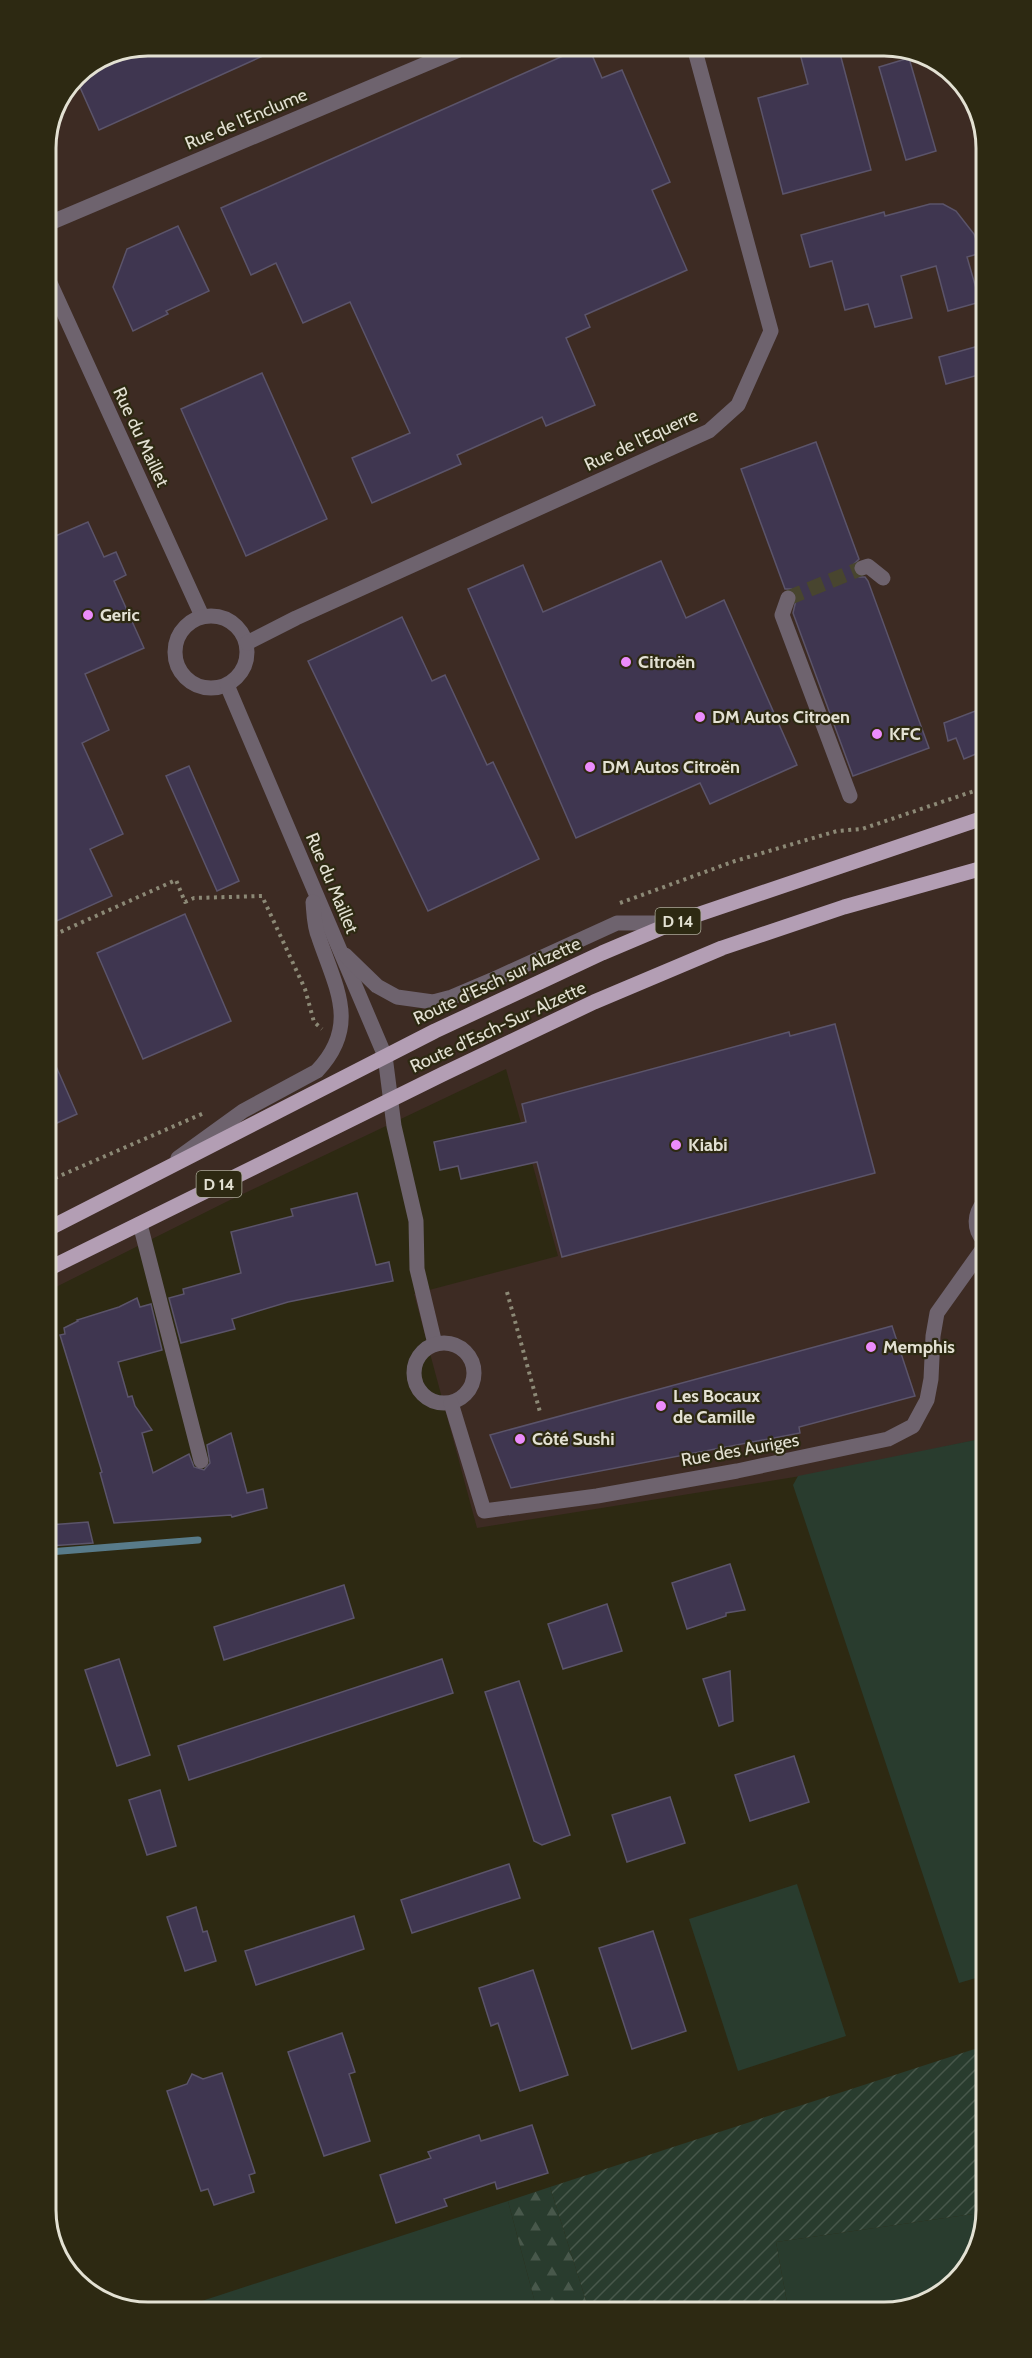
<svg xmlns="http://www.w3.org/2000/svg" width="1032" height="2358" font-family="Cabin,sans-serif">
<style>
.commercial{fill:#3d2b23}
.grass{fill:#293c2e}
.forest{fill:url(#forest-firs)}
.garden{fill:url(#garden-furrows)}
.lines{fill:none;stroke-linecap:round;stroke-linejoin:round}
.stream{stroke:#587b8a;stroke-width:7}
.building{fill:#3f3650;stroke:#5b546a;stroke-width:1.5}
.minor-tunnel{stroke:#48452f;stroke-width:15;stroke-dasharray:15 8;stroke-linecap:butt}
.path{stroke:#8c8976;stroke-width:4;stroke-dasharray:3 4.5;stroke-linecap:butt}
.minor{stroke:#6e636e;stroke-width:15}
.major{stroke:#b39eb4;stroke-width:15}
.poi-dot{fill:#ec8cfb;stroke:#2d2912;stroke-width:2}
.labels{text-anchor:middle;stroke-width:4.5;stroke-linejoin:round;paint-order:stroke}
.shield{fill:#2d2912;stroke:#acaa99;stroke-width:1.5}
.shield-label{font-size:16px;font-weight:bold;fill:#e3e1d3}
.street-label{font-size:18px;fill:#e3e1d3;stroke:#2d2912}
.poi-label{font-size:18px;font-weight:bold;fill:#e3e1d3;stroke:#2d2912;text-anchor:start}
.rim{fill:none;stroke:#e3e1d3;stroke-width:3}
</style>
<defs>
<pattern id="forest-firs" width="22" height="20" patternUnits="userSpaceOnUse" patternTransform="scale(1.5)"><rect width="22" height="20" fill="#293c2e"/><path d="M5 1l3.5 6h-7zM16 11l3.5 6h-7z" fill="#48584b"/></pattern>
<pattern id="garden-furrows" width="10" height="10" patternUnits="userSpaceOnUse" patternTransform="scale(1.5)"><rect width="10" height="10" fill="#293c2e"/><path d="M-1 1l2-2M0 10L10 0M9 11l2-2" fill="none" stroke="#48584b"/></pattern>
</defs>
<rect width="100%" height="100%" fill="#2d2912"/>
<!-- commercial -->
<path class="commercial" d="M 891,45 L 947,66 L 981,114 L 985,1438 L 832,1471 L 477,1528 L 414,1294 L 558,1256 L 506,1069 L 226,1202 L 48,1291 L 45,141 L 75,75 L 109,53 Z"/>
<!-- grass -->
<g class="grass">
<path d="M 985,1438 L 986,1975 L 959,1983 L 793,1485 L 798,1476 Z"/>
<path d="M 797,1884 L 846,2036 L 738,2071 L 689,1919 Z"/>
<path d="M 508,2201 L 537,2310 L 165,2313 Z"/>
<path d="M 987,2212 L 970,2268 L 918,2307 L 788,2308 L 776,2242 Z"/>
</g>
<!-- forest -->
<path class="forest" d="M 550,2187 L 589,2310 L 537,2310 L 508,2201 Z"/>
<!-- garden -->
<path class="garden" d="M 987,2045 L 987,2212 L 776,2242 L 788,2308 L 589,2310 L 550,2187 Z"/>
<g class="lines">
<!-- stream -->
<path class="stream" d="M 49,1552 L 198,1540"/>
</g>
<!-- building -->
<g class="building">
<path d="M 798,46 L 838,46 L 871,170 L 783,194 L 758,98 L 808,84 Z"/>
<path d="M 581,48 L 589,48 L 602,78 L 622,70 L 670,182 L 652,190 L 687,270 L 585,315 L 590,327 L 566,338 L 595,405 L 546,426 L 542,417 L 457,455 L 461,464 L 372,503 L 352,458 L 410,433 L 350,302 L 303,323 L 276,263 L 251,275 L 221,208 Z"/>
<path d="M 274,51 L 99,130 L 75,76 L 109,53 Z"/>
<path d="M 909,58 L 936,151 L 906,160 L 879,67 Z"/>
<path d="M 930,204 L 943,204 L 956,211 L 974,234 L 981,253 L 967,257 L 980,302 L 948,311 L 936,266 L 901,276 L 912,318 L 875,327 L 868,304 L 845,310 L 832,261 L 810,267 L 801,235 L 884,212 L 885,216 Z"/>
<path d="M 178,226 L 209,291 L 166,311 L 168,314 L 133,331 L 113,287 L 127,249 Z"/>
<path d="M 982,345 L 982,374 L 946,384 L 939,357 Z"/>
<path d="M 262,373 L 327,519 L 246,556 L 181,409 Z"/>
<path d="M 816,442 L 859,559 L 853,565 L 853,572 L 859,577 L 865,577 L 868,581 L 929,748 L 853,776 L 793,613 L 797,596 L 792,589 L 785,589 L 741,469 Z"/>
<path d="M 88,522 L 104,557 L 116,552 L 126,575 L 114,581 L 144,648 L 85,674 L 109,730 L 82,743 L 123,834 L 90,849 L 112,896 L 52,923 L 47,912 L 46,540 Z"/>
<path d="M 661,561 L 686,618 L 724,600 L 797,765 L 710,804 L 700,783 L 576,838 L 468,589 L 523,565 L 543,612 Z"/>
<path d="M 402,617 L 432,681 L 445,675 L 487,765 L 493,762 L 539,859 L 428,911 L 308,661 Z"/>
<path d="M 983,708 L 983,751 L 964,759 L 956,738 L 948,741 L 944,723 Z"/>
<path d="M 189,766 L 239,881 L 217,891 L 166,776 Z"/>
<path d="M 185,914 L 231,1021 L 143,1059 L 97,953 Z"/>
<path d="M 835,1024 L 875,1173 L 562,1257 L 537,1162 L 461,1179 L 458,1166 L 440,1170 L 434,1142 L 526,1122 L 522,1104 L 789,1032 L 790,1036 Z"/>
<path d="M 48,1048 L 77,1114 L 48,1127 Z"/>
<path d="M 357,1193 L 376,1265 L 389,1262 L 393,1281 L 288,1302 L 232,1319 L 235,1329 L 181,1343 L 169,1298 L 184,1294 L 183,1289 L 241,1273 L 231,1232 L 293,1216 L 291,1209 Z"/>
<path d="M 137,1298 L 140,1307 L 151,1304 L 162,1350 L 118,1362 L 128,1397 L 132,1396 L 135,1406 L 152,1430 L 142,1433 L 153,1473 L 189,1454 L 194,1467 L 204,1470 L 210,1463 L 207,1445 L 231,1433 L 247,1493 L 263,1489 L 267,1508 L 232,1517 L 231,1515 L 114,1523 L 100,1473 L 102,1472 L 60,1335 L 65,1334 L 64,1328 L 78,1321 L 77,1320 L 119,1307 Z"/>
<path d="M 892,1326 L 915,1396 L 799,1427 L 800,1433 L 511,1488 L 490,1435 Z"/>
<path d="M 88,1522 L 93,1543 L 49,1546 L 49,1525 Z"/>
<path d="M 730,1564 L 745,1610 L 726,1613 L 726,1616 L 687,1629 L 672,1583 Z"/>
<path d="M 344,1585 L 354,1618 L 224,1660 L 214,1627 Z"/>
<path d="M 607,1604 L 622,1651 L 563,1669 L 548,1624 Z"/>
<path d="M 119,1659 L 150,1755 L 117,1766 L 85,1670 Z"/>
<path d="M 442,1659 L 453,1693 L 189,1780 L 178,1746 Z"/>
<path d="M 730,1671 L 733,1721 L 719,1726 L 703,1679 Z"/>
<path d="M 519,1681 L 570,1835 L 542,1845 L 534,1841 L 485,1692 Z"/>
<path d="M 794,1756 L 809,1802 L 750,1821 L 735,1775 Z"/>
<path d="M 160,1790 L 176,1846 L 147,1855 L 129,1800 Z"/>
<path d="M 670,1797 L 685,1843 L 627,1862 L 612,1815 Z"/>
<path d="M 509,1864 L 520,1898 L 412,1933 L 401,1900 Z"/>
<path d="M 196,1907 L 203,1932 L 207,1931 L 216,1961 L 185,1971 L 167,1917 Z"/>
<path d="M 354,1916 L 364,1949 L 256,1985 L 245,1951 Z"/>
<path d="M 653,1931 L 686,2031 L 632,2049 L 599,1948 Z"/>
<path d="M 533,1970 L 568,2075 L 520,2091 L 498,2023 L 491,2026 L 479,1988 Z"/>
<path d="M 342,2033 L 355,2072 L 349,2074 L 370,2141 L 324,2156 L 288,2052 Z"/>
<path d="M 222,2073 L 255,2173 L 249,2175 L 254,2192 L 214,2205 L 208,2189 L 201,2191 L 167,2091 L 187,2084 L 192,2074 L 203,2079 Z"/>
<path d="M 532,2125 L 548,2173 L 497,2189 L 495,2182 L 444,2199 L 447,2206 L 396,2223 L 380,2175 L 431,2158 L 428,2152 L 479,2135 L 481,2141 Z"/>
</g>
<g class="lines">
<!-- minor-tunnel -->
<path class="minor-tunnel" d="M 788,598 L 862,568"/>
<!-- path -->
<g class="path">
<path d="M 620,903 L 735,861 L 837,831 L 862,829 L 983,788"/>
<path d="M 47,938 L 176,880 L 185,902 L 194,898 L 262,896 L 305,989 L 314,1022 L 322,1029"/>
<path d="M 48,1181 L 204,1113"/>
<path d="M 507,1292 L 540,1412"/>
</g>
<!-- minor -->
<g class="minor">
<path d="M 45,225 L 461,49"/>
<path d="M 46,274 L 202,616"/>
<path d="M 862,568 L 868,566 L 883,578"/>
<path d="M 788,598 L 782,615 L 850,796"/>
<circle cx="211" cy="652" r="36"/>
<path d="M 247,643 L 296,618 L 709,431 L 738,405 L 771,331 L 694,47"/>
<path d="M 227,685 L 385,1056 L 394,1126 L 416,1221 L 417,1269 L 435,1344"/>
<path d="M 345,955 L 377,986 L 397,997 L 433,1002 L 452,997 L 492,980 L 617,923 L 673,923"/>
<path d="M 178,1158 L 243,1111 L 317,1071 C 360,1026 336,988 319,938 C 314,927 314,914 313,902"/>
<path d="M 984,1202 C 974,1214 973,1229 984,1241"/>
<path d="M 140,1224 L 201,1461"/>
<circle cx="444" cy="1373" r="30"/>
<path d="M 451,1403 L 484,1511 L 597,1496 L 737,1471 L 888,1439 L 913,1426 L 927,1400 L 931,1379 L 933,1336 L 937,1313 L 984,1247"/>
</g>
<!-- major -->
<g class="major">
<path d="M 48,1229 L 435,1031 L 602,953 L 673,923 L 983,818"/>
<path d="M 48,1269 L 443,1074 L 594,1002 L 722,948 L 844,907 L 983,868"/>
</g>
</g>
<!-- markers -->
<g class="poi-dot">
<circle cx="88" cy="615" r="6"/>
<circle cx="626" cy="662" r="6"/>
<circle cx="700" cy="717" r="6"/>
<circle cx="877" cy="734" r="6"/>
<circle cx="590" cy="767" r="6"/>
<circle cx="676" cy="1145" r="6"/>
<circle cx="871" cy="1347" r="6"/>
<circle cx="661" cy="1406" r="6"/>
<circle cx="520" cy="1439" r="6"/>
</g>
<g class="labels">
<!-- shield labels -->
<g class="shield">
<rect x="655.5" y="908" width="45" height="26" rx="4.5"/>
<rect x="196.5" y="1171" width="45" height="26" rx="4.5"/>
</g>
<g class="shield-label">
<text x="678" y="927">D 14</text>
<text x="219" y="1190">D 14</text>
</g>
<!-- street labels -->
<g class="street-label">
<text transform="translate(246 119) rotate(-23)" y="6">Rue de l'Enclume</text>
<text transform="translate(141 437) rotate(65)" y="6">Rue du Maillet</text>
<text transform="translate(641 440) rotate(-25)" y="6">Rue de l'Equerre</text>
<text transform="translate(332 883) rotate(67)" y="6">Rue du Maillet</text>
<text transform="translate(497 981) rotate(-25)" y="6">Route d'Esch sur Alzette</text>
<text transform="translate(498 1027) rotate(-25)" y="6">Route d'Esch-Sur-Alzette</text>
<text transform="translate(740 1450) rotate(-10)" y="6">Rue des Auriges</text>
</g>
<!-- poi labels -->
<g class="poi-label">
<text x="100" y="621">Geric</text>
<text x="638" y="668">Citroën</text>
<text x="712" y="723">DM Autos Citroen</text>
<text x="889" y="740">KFC</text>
<text x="602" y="773">DM Autos Citroën</text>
<text x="688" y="1151">Kiabi</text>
<text x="883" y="1353">Memphis</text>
<text x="673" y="1402">Les Bocaux<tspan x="673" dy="21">de Camille</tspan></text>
<text x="532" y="1445">Côté Sushi</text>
</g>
</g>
<!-- crop -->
<path d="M0 0H1032V2358H0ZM148 56H884A92 92 0 0 1 976 148V2210A92 92 0 0 1 884 2302H148A92 92 0 0 1 56 2210V148A92 92 0 0 1 148 56Z" fill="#2d2912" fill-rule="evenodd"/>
<path class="rim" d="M148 56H884A92 92 0 0 1 976 148V2210A92 92 0 0 1 884 2302H148A92 92 0 0 1 56 2210V148A92 92 0 0 1 148 56Z"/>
</svg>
